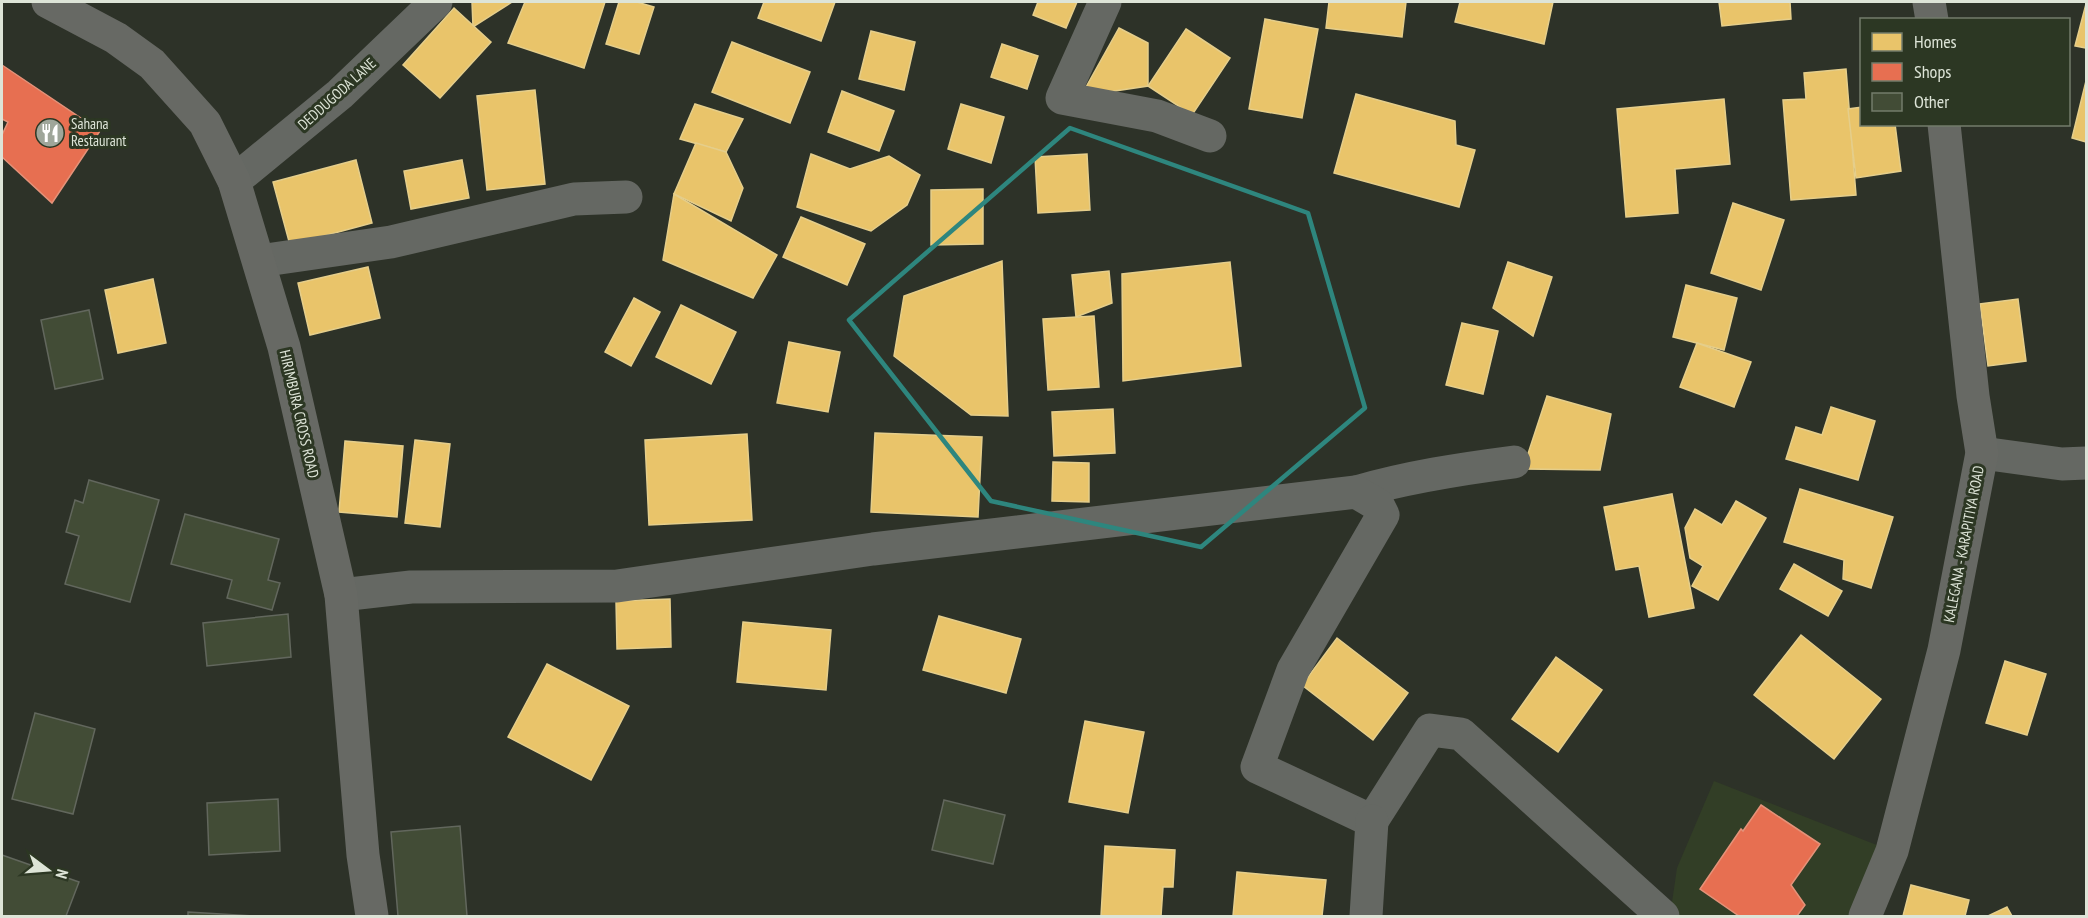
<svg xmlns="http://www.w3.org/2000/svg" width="2088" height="918" font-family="'PT Sans Narrow',sans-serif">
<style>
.built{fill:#323e26}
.homes{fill:#e9c46a;stroke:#e5ce8b;stroke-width:1.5}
.shops{fill:#e76f51;stroke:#e49279;stroke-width:1.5}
.building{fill:#424c36;stroke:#62675d;stroke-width:1.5}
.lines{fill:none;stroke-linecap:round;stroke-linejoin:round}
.street{stroke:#656863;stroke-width:33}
.secondary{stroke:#676964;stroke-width:33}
.marked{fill:none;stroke:#2e867e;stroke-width:4.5;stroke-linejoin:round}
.labels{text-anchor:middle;stroke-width:6;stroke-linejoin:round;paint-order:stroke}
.street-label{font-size:15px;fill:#dde4d7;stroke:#2c3723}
.poi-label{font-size:15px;fill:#dde4d7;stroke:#2c3723;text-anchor:start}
</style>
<rect width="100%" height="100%" fill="#2d3228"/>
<!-- built -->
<path class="built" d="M 1714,781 L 1892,851 L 1865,916 L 1670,916 L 1677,868 Z"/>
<!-- homes -->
<g class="homes">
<path d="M 472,2 L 512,2 L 473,27 Z"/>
<path d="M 525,2 L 605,2 L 584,68 L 508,43 Z"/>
<path d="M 619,2 L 637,2 L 654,7 L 639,54 L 606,44 Z"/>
<path d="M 764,2 L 835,2 L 821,41 L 758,18 Z"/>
<path d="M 1038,2 L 1077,2 L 1066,28 L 1033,15 Z"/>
<path d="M 1329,2 L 1406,2 L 1402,37 L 1326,28 Z"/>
<path d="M 1460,2 L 1553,2 L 1544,44 L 1455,22 Z"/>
<path d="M 1719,2 L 1790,2 L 1791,19 L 1722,26 Z"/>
<path d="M 2086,4 L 2086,48 L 2075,46 Z"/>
<path d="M 454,8 L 491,42 L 440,98 L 403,65 Z"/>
<path d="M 1265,19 L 1318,29 L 1302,118 L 1249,109 Z"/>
<path d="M 1119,28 L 1148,43 L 1148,86 L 1081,96 Z"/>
<path d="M 1186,29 L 1230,58 L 1192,115 L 1148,86 Z"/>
<path d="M 871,31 L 915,42 L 904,90 L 859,79 Z"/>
<path d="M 732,42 L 810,72 L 790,123 L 712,92 Z"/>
<path d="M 1002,44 L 1038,56 L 1027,89 L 991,77 Z"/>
<path d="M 1846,69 L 1856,195 L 1791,200 L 1783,100 L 1806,99 L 1804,73 Z"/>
<path d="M 2086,81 L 2086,142 L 2072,138 Z"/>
<path d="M 535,90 L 545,184 L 487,190 L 477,96 Z"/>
<path d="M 842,91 L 894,111 L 879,151 L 828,132 Z"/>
<path d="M 1356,94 L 1455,121 L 1456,145 L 1475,150 L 1459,207 L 1334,173 Z"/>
<path d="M 1724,99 L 1730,164 L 1675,169 L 1678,213 L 1626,217 L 1617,109 Z"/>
<path d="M 695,104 L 743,119 L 726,152 L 680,139 Z"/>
<path d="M 961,104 L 1004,117 L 991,163 L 948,149 Z"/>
<path d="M 1862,107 L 1862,124 L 1895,124 L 1901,171 L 1856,178 L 1848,109 Z"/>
<path d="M 696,143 L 726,152 L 743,188 L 731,221 L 674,194 Z"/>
<path d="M 811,154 L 850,169 L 889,156 L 920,175 L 907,205 L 871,231 L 797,207 Z"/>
<path d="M 1087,154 L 1090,210 L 1038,213 L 1035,157 Z"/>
<path d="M 356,160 L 372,223 L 290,245 L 273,182 Z"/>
<path d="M 462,160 L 469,198 L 411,209 L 404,171 Z"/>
<path d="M 983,189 L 983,244 L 931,245 L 931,190 Z"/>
<path d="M 674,194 L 777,255 L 753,298 L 663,260 Z"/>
<path d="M 1733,203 L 1784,220 L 1761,290 L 1711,273 Z"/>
<path d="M 801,217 L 865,244 L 847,285 L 783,257 Z"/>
<path d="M 1002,261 L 1008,416 L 971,415 L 894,356 L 904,296 Z"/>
<path d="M 1230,262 L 1241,366 L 1123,381 L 1122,274 Z"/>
<path d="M 1508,262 L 1552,277 L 1533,336 L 1493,308 Z"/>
<path d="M 368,267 L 380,318 L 310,335 L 298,283 Z"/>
<path d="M 1109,271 L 1112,303 L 1076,317 L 1072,275 Z"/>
<path d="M 153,279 L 166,343 L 118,353 L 105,290 Z"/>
<path d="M 1686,285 L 1737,298 L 1724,350 L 1673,337 Z"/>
<path d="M 634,298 L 660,312 L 631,366 L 605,352 Z"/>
<path d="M 2018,299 L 2026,361 L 1988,366 L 1980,304 Z"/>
<path d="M 681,305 L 736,332 L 711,384 L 656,357 Z"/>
<path d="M 1094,316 L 1099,387 L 1048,390 L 1043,319 Z"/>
<path d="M 1462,323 L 1498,331 L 1483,394 L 1446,385 Z"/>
<path d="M 789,342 L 840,352 L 828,412 L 777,403 Z"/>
<path d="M 1697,343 L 1751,362 L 1734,407 L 1680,387 Z"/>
<path d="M 1547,396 L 1611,414 L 1600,470 L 1523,469 Z"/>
<path d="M 1831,407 L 1875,421 L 1858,480 L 1786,459 L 1796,427 L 1822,435 Z"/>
<path d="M 1113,409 L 1115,453 L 1054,456 L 1052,412 Z"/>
<path d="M 875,433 L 982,437 L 978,517 L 871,512 Z"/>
<path d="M 747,434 L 752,520 L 649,525 L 645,440 Z"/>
<path d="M 415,440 L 450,444 L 440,527 L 405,523 Z"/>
<path d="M 345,441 L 403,446 L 397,517 L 339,512 Z"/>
<path d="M 1053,462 L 1089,463 L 1089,502 L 1052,501 Z"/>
<path d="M 1800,489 L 1893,517 L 1871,588 L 1843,579 L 1844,560 L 1784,542 Z"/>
<path d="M 1672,494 L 1694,608 L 1649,617 L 1639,566 L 1616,570 L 1604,507 Z"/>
<path d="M 1736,501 L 1766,518 L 1718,600 L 1692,586 L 1703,566 L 1690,558 L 1685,528 L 1695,509 L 1722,525 Z"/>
<path d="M 1794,564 L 1842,591 L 1828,616 L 1780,589 Z"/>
<path d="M 670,599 L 671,647 L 617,649 L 616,601 Z"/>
<path d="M 939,616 L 1021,639 L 1006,693 L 923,670 Z"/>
<path d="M 743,622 L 831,630 L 826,690 L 737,682 Z"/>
<path d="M 1801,635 L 1881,699 L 1834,759 L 1754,695 Z"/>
<path d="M 1337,638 L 1408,693 L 1373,740 L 1302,685 Z"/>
<path d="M 1556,657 L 1602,690 L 1558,752 L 1512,719 Z"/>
<path d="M 2005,661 L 2046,674 L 2027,735 L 1986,723 Z"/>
<path d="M 547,664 L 629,706 L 591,780 L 508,737 Z"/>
<path d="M 1085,721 L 1144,732 L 1128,813 L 1069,802 Z"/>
<path d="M 1105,846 L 1175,850 L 1173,887 L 1163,887 L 1161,916 L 1101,916 Z"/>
<path d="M 1237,872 L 1326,880 L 1322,916 L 1233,916 Z"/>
<path d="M 1911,885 L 1969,900 L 1965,916 L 1903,916 Z"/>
<path d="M 2007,907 L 2012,916 L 1988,916 Z"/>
</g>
<!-- shops -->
<g class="shops">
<path d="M 2,65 L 100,131 L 52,203 L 2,157 L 2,135 L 8,122 L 2,119 Z"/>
<path d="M 1761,805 L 1820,844 L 1791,885 L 1805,905 L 1797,916 L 1739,916 L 1700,889 L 1741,829 L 1743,831 Z"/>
</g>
<!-- building -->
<g class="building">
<path d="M 89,310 L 103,379 L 55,389 L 41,320 Z"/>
<path d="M 89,480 L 159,500 L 130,602 L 65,584 L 79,536 L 66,532 L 75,500 L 83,503 Z"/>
<path d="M 185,514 L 279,539 L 268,580 L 280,583 L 272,610 L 227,598 L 232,580 L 171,564 Z"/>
<path d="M 288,614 L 291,657 L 207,666 L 203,623 Z"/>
<path d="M 35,713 L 95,729 L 73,814 L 12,799 Z"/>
<path d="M 278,799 L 280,851 L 209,855 L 207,803 Z"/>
<path d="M 944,800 L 1005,815 L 993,864 L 932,850 Z"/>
<path d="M 460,826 L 467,916 L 398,916 L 391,832 Z"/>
<path d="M 2,855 L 79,882 L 66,916 L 2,916 Z"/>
<path d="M 188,912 L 254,916 L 188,916 Z"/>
</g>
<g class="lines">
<!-- street -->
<g class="street">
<path d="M 1105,2 L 1062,98 L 1157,116 L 1210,136"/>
<path d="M 234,181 L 340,94 L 436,2"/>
<path d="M 259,261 L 391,242 L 574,199 L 626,197"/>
<path d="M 1982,453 L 2062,464 L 2086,463"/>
<path d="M 1356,492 C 1408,477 1460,469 1514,462"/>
<path d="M 341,595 L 411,587 L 617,586 L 873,549 L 1356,492 L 1378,505 L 1383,515 L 1293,670 L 1257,767 L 1372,821 L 1430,730 L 1461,734 L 1663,916"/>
<path d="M 1366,916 L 1372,821"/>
</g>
<!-- secondary -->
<g class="secondary">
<path d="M 48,2 L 116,38 L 152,64 L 205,123 L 234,181 L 284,347 L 341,595 L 363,855 L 372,916"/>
<path d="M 1929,2 L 1932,20"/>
<path d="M 1865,916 L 1892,851 L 1944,650 L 1982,453 L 1973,396 L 1944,124"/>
</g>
</g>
<!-- marked area -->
<path class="marked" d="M 1070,128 L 1308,213 L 1365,408 L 1201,547 L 991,501 L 849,320 Z"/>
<!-- icons -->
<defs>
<g id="restaurant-disc" transform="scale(1.5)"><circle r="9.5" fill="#9fa69a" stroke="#2c3723"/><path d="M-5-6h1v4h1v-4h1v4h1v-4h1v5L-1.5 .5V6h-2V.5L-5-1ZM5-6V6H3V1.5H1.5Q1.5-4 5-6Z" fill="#fff"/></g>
</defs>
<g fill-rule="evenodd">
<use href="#restaurant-disc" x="50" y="133"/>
</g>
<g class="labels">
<!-- street labels -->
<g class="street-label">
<text transform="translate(337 94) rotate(-42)" y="5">DEDDUGODA LANE</text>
<text transform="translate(299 414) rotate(77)" y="5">HIRIMBURA CROSS ROAD</text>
<text transform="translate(1964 544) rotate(-79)" y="5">KALEGANA - KARAPITIYA ROAD</text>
</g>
<!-- poi labels -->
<g class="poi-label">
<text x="71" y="129">Sahana<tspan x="71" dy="17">Restaurant</tspan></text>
</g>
</g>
<!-- border -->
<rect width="2088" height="918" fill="none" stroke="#dde4d7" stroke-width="6"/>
<!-- legend -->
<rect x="1860" y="18" width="210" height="108" fill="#2c3723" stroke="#737c6b" stroke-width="1.5"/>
<rect x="1872" y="33" width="30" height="18" fill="#e9c46a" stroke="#737c6b" stroke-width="1.5"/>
<text x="1914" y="48" font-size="18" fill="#dde4d7">Homes</text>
<rect x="1872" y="63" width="30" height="18" fill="#e76f51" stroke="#737c6b" stroke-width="1.5"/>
<text x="1914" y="78" font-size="18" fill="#dde4d7">Shops</text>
<rect x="1872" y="93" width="30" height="18" fill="#424c36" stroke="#737c6b" stroke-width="1.5"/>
<text x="1914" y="108" font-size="18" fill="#dde4d7">Other</text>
<!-- north arrow -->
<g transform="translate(48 870) rotate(106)" stroke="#2c3723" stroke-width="4.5" paint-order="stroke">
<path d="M0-4.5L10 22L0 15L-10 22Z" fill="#dde4d7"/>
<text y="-9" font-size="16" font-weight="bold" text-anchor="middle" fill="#dde4d7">N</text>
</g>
</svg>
